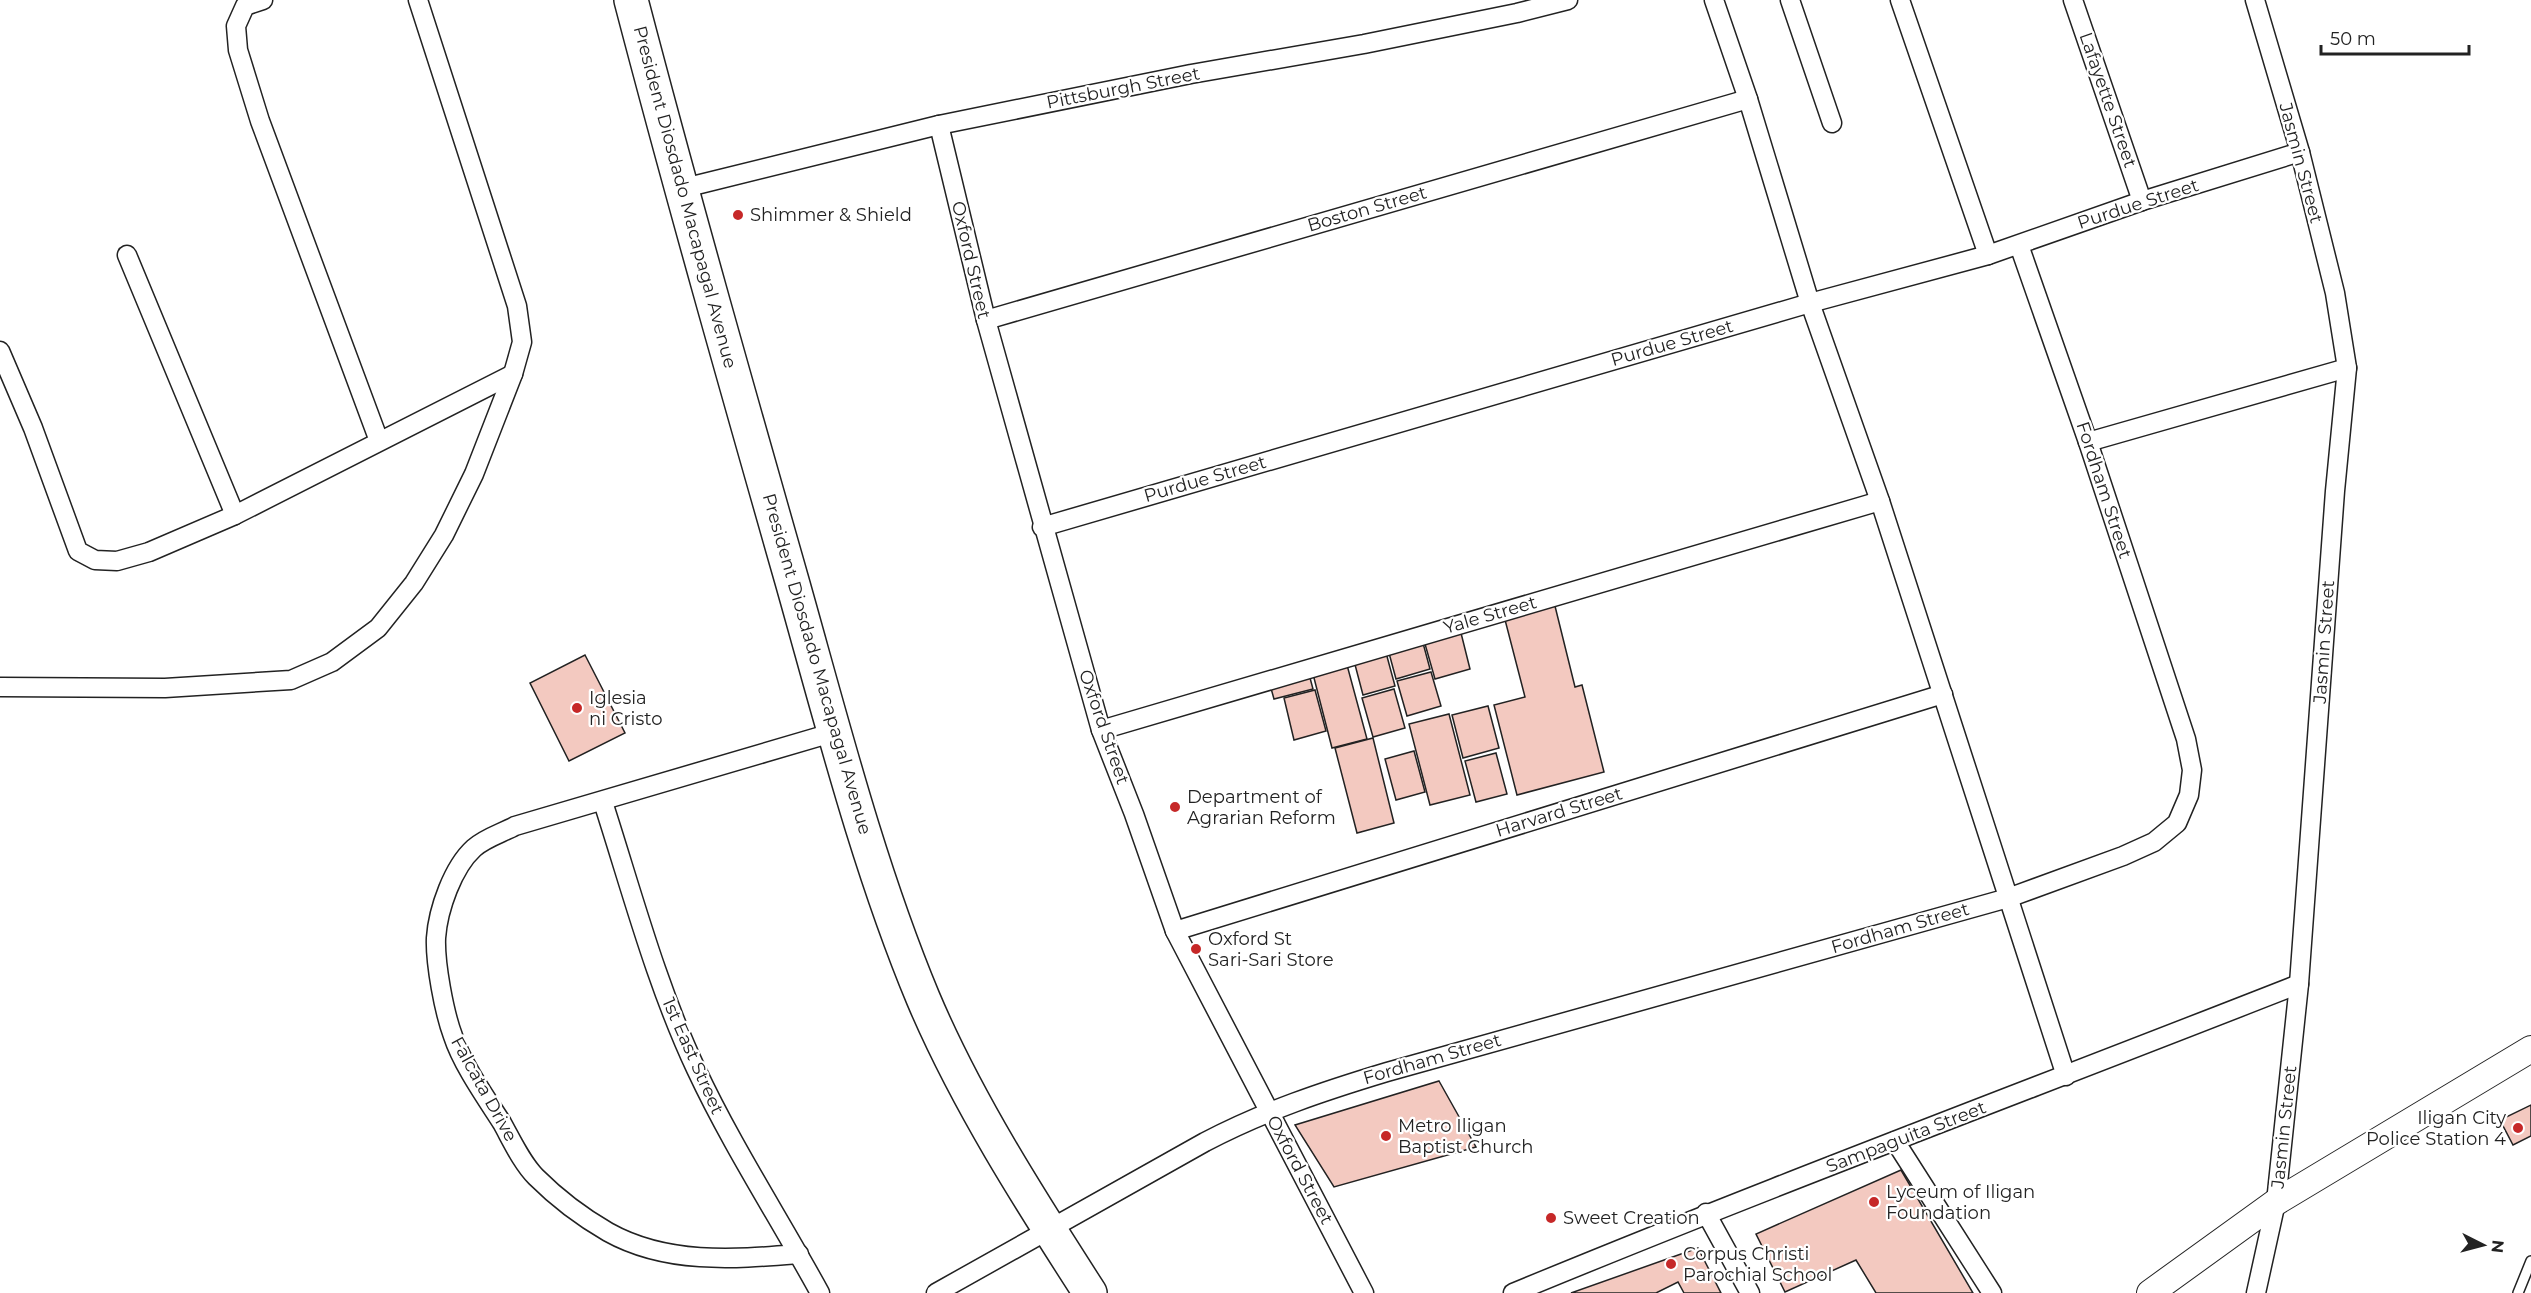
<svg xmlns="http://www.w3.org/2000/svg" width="2531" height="1293" font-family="Montserrat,sans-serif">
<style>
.building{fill:#f3c9c0;stroke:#222;stroke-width:1.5}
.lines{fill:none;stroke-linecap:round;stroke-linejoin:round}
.lane-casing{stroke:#222;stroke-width:12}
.street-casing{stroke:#222;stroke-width:21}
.secondary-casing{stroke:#222;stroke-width:28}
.highway-casing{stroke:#222;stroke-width:36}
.lane{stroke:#fff;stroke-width:9}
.street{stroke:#fff;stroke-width:18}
.secondary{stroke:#fff;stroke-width:26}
.highway{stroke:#fff;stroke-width:33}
.poi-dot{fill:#c62828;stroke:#fff;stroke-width:2}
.labels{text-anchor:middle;stroke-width:4.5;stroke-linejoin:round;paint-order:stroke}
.street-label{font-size:18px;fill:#222;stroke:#fff}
.poi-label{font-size:18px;fill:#222;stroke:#fff;text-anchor:start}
</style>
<rect width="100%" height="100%" fill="#fff"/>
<!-- building -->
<g class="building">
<path d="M 1553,598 L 1575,687 L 1582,685 L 1604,772 L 1517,795 L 1494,705 L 1525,697 L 1503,612 Z"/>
<path d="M 1461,633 L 1470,669 L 1435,679 L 1425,644 Z"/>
<path d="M 1423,643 L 1430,669 L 1396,679 L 1389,653 Z"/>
<path d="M 1385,649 L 1395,686 L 1363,695 L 1353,657 Z"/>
<path d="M 585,655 L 625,733 L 569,761 L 530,683 Z"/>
<path d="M 1306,663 L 1313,689 L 1274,699 L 1267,674 Z"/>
<path d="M 1347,665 L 1367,739 L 1332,748 L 1313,674 Z"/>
<path d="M 1431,672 L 1441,706 L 1407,716 L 1397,681 Z"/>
<path d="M 1394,689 L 1405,728 L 1373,737 L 1362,698 Z"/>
<path d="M 1315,690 L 1326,731 L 1294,740 L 1284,698 Z"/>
<path d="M 1488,706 L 1499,748 L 1463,758 L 1452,715 Z"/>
<path d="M 1449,714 L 1470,795 L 1430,805 L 1409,724 Z"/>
<path d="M 1373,738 L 1394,823 L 1357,833 L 1335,748 Z"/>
<path d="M 1414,751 L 1425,792 L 1396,800 L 1385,759 Z"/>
<path d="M 1496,753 L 1507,794 L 1476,802 L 1465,761 Z"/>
<path d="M 1439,1081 L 1476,1147 L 1334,1187 L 1295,1125 Z"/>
<path d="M 2531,1105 L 2531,1136 L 2513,1145 L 2500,1120 Z"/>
<path d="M 1901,1170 L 1973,1293 L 1876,1293 L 1856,1260 L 1785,1292 L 1756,1234 Z"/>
<path d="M 1698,1248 L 1721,1293 L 1684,1293 L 1678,1282 L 1656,1293 L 1571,1293 Z"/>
</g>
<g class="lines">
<!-- lane casing -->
<g class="lane-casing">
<path id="lane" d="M 2518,1293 L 2531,1261"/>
</g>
<!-- street casing -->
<g class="street-casing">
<g id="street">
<path d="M 263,0 L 245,6 L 236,26 L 238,50 L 260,121 L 379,441"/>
<path d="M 1714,0 L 1748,99 L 1810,303 L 1880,501 L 2066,1076"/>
<path d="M 1790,0 L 1832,123"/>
<path d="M 1900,0 L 1988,255"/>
<path d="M 2073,0 L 2142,201"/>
<path d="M 2255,0 L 2300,152 L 2335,293 L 2347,368 L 2335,491 L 2299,984 L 2276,1202 L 2256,1293"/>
<path d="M 939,125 L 986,320 L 1101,730 L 1134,814 L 1175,931 L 1364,1293"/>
<path d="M 680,189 L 939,125 L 1191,74 L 1364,44 L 1517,13 L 1568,0"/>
<path d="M 127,255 L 235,515"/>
<path d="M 986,320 L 1748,99"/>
<path d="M 0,351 L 33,428 L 78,551 L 95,560 L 117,561 L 149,552 L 235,515 L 513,374"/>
<path d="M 2088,442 L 2347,368"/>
<path d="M 1042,527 L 1810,303 L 1988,255 L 2142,201 L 2300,152"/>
<path d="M 0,687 L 165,688 L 291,680 L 332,662 L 378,628 L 414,583 L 444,535 L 474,474 L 513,374 L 522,342 L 517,306 L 418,0"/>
<path d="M 1101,730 L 1880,501"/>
<path d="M 603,802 C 632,892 656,984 696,1069 C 732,1146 779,1218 820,1293"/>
<path d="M 1175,931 L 1943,694"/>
<path d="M 1895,1141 L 1992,1293"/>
<path d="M 1706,1213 L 1750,1293"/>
<path d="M 799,1254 C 735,1259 667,1265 608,1232 C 582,1217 557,1198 536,1177 C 522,1163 512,1141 502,1123 C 486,1098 462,1064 453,1036 C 444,1012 435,963 436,938 C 438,909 453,867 474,848 C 485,838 502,833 515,826 L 835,732"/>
<path d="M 936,1293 L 1205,1142 C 1264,1111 1324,1091 1387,1072 L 2008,898 L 2123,856 L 2154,842 L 2177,823 L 2189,795 L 2192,770 L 2186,739 L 2088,442 L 2019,245"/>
<path d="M 1513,1293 C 1774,1185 2037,1087 2299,984"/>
</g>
</g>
<!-- secondary casing -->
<g class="secondary-casing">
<path id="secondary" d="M 2150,1293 L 2276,1202 L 2531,1049"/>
</g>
<!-- highway casing -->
<g class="highway-casing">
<path id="highway" d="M 631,0 C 682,195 737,388 792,581 C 831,719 868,866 923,998 C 966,1100 1030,1200 1090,1293"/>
</g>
<!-- lane -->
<use href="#lane" class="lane"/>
<!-- street -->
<use href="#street" class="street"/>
<!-- secondary -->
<use href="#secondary" class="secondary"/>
<!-- highway -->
<use href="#highway" class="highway"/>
</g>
<!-- markers -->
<g class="poi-dot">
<circle cx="738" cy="215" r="6"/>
<circle cx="577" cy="708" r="6"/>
<circle cx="1175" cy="807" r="6"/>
<circle cx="1196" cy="949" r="6"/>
<circle cx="2518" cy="1128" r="6"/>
<circle cx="1386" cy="1136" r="6"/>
<circle cx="1874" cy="1202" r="6"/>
<circle cx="1551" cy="1218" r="6"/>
<circle cx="1671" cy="1264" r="6"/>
</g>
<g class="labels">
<!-- street labels -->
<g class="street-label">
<text transform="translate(1123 88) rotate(-11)" y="6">Pittsburgh Street</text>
<text transform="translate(2108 100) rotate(71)" y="6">Lafayette Street</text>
<text transform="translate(2301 163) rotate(75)" y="6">Jasmin Street</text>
<text transform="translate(685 197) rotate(75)" y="6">President Diosdado Macapagal Avenue</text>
<text transform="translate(2138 204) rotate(-18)" y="6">Purdue Street</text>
<text transform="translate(1367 209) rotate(-16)" y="6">Boston Street</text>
<text transform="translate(971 260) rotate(77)" y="6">Oxford Street</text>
<text transform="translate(1672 343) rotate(-16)" y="6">Purdue Street</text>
<text transform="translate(1205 479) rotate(-16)" y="6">Purdue Street</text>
<text transform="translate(2104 490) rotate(72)" y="6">Fordham Street</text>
<text transform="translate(1490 615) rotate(-16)" y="6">Yale Street</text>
<text transform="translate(2324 642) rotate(-86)" y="6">Jasmin Street</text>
<text transform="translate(817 664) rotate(74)" y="6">President Diosdado Macapagal Avenue</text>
<text transform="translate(1104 727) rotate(71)" y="6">Oxford Street</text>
<text transform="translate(1559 812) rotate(-17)" y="6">Harvard Street</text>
<text transform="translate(1900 928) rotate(-16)" y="6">Fordham Street</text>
<text transform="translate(693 1056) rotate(66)" y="6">1st East Street</text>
<text transform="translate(1432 1059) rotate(-16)" y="6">Fordham Street</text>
<text transform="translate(484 1089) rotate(61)" y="6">Falcata Drive</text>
<text transform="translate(2284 1127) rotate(-84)" y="6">Jasmin Street</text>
<text transform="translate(1906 1137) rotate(-21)" y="6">Sampaguita Street</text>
<text transform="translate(1300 1170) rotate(62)" y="6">Oxford Street</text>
</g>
<!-- poi labels -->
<g class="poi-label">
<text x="750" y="221">Shimmer &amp; Shield</text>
<text x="589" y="704">Iglesia<tspan x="589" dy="21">ni Cristo</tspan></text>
<text x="1187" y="803">Department of<tspan x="1187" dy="21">Agrarian Reform</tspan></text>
<text x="1208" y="945">Oxford St<tspan x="1208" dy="21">Sari-Sari Store</tspan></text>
<text x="2506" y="1124" text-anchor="end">Iligan City<tspan x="2506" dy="21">Police Station 4</tspan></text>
<text x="1398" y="1132">Metro Iligan<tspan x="1398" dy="21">Baptist Church</tspan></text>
<text x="1886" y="1198">Lyceum of Iligan<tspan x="1886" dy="21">Foundation</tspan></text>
<text x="1563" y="1224">Sweet Creation</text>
<text x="1683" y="1260">Corpus Christi<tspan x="1683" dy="21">Parochial School</tspan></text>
</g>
</g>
<!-- north arrow -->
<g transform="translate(2483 1245) rotate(96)" stroke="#ffffff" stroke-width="4.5" paint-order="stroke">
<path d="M0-4.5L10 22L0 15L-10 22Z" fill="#222222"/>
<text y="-9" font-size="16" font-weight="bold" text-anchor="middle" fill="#222222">N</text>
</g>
<!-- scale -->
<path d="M2321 45v9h148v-9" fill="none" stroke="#222222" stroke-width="3"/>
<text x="2330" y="45" font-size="18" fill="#222222" stroke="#ffffff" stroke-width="4.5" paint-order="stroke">50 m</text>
</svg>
